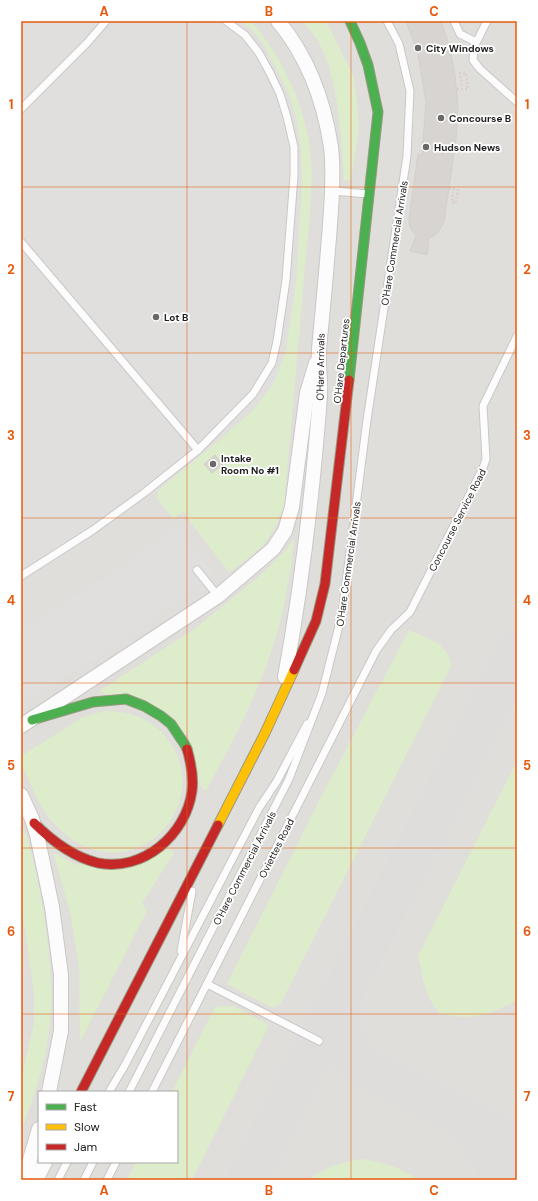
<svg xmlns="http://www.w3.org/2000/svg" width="538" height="1201" font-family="'DM Sans',sans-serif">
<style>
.airport{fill:#e0deda;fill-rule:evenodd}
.grass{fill:#ddeccb}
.parking{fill:#e0dfde}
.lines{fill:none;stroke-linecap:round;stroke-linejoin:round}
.taxiway{stroke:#dedddc;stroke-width:40}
.building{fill:#d7d4d2;stroke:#d3d0cc}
.lane-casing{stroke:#c9c8c7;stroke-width:9}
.street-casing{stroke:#c9c8c7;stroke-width:16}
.fast-casing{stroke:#999a82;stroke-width:11}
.slow-casing{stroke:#999a82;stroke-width:11}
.jam-casing{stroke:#999a82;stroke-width:11}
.path{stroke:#dccecd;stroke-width:2.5;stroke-dasharray:2 2;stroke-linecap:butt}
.lane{stroke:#fdfcfc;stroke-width:7}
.street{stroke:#fdfcfc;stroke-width:14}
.fast{stroke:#4caf50;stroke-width:9}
.slow{stroke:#ffc107;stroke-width:9}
.jam{stroke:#c62828;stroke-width:9}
.grid{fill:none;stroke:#e8590c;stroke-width:1;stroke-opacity:0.55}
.poi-dot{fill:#6a6968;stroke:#fff;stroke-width:1.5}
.labels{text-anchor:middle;stroke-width:3.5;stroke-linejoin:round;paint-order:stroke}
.poi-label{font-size:10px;font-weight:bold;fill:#222;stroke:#fff;text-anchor:start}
.street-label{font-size:10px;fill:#222;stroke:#fff}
.neatline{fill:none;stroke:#e8590c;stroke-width:1.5}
.grid-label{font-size:13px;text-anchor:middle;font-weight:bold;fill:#e8590c}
</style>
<rect width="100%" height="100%" fill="#f0eeeb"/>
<!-- airport -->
<path class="airport" d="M 21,21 L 517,21 L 517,1180 L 21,1180 ZM 39,1092 L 177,1092 L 177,1162 L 39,1162 Z"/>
<!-- grass -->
<g class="grass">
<path d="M 241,21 L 251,21 C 284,60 307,108 311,160 C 312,173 311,186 311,200 L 284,505 C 271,543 260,550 229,572 L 183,512 L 173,519 L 157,498 L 158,490 L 213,445 L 251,412 L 274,382 L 302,182 C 301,138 296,104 274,65 C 265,47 256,34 241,21 Z"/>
<path d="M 303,21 L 326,21 L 354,77 L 359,126 L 351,181 L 344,180 C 341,138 339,78 318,41 C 314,34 308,28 303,21 Z"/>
<path d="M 293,540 L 294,542 C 289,590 278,639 259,684 C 244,721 225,755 206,791 L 201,787 L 188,735 L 99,691 L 197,627 L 262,574 L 286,550 Z"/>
<path d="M 409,630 C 428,639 449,643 451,666 L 281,1003 L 273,1008 L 227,984 L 319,801 Z"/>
<path d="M 104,711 C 128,711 148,717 164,735 C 223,802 127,906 51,820 C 41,809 28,778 21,763 L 21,756 L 83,717 Z"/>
<path d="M 517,761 L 517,1000 C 496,1012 473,1021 449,1015 C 445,1014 441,1014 438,1011 C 425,997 422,973 418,956 Z"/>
<path d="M 26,833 C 42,889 57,974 49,1031 C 45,1065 33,1099 21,1131 L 21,1080 L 34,1023 L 34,993 L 21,901 L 21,834 Z"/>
<path d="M 170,849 L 174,853 L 142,903 L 147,911 L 80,1042 L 79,967 L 71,916 L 53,852 L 76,865 Z"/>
<path d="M 233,1006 L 267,1024 L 268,1027 L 192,1180 L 127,1180 L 136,1162 L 177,1162 L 177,1092 L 172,1092 L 215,1007 Z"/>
<path d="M 360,1159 C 382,1161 401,1168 419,1180 L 308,1180 C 326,1167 339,1163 360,1159 Z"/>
</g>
<!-- parking -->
<g class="parking">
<path d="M 21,21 L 241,21 L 252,30 L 264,45 L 289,94 L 296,117 L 301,151 L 302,182 L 296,282 L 286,351 L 274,382 L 263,397 L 251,412 L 213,445 L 158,490 L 77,547 L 21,581 Z"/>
<path d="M 177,526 L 215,574 L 133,634 L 76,671 L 21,702 L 21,630 L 108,575 Z"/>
</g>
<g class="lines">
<!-- taxiway -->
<g class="taxiway">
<path d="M 343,995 C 336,1029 343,1045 367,1069 L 517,1145"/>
<path d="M 462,1122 C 480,1135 496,1158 500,1180"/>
<path d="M 247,1180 L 517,652"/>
</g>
</g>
<!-- building -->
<g class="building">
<path d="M 406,21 L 441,21 L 450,48 L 455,76 L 458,105 L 456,139 L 444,222 L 438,233 L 429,239 L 427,255 L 410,251 L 416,236 L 410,227 L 409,219 L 418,154 L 422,155 L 426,102 L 418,54 Z"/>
<path d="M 215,455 L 223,465 L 212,473 L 204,464 Z"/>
</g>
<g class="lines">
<!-- lane casing -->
<g class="lane-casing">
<g id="lane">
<path d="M 454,21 L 460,34 L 476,42"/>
<path d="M 487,21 L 474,47 L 473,60 L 480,69 L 517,102"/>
<path d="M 21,109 L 87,43 L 106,21"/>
<path d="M 333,191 L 368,194"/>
<path d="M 21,242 L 198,450"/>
<path d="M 197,570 L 218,596"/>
<path d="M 21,576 L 93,530 L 144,493 L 198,450 L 253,394 L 272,363 L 277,341 L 286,280 L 294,176 L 294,147 L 287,117 L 280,94 L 270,73 L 259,53 L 245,35 L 226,21"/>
<path d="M 181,951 L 192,891"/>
<path d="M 207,984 L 319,1041"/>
<path d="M 109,1092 L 125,1065 L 259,808 L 277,781 L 307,724"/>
<path d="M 129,1092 L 289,779 L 322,693 L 342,614 L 367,420 L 407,156 L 410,91 L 399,44 L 387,21"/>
<path d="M 152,1092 L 376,651 L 391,630 L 410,612 L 483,468 L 486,459 L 483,406 L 517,336"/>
<path d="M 58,1180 L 67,1162"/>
<path d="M 84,1180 L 93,1162"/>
<path d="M 107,1180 L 116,1162"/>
</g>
</g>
<!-- street casing -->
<g class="street-casing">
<g id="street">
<path d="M 278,21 C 308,57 324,101 331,147 C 334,172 332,199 330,224 C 327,266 323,307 319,349 C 318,364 321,380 320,396 C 313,490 302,584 285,677"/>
<path d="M 21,726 L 218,596 L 273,549 L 285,531 L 292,507 L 307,393 L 316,363"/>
<path d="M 21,795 L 32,819 L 37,835 L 52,907 L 61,975 L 61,1031 L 49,1092"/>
<path d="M 24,1180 L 39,1129"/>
<path d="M 36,1180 L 45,1162"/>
</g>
</g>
<!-- fast casing -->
<g class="fast-casing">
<g id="fast">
<path d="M 349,380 L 378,112 L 368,65 L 360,43 L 350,21"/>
<path d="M 32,720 L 93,702 L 126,699 L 144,706 L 161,716 L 171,724 L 185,745 L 187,749"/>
</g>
</g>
<!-- slow casing -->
<g class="slow-casing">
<path id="slow" d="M 218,825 L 265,733 L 294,670"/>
</g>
<!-- jam casing -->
<g class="jam-casing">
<g id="jam">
<path d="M 294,670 L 316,621 L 325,584 L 349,380"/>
<path d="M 34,823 C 52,841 73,857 98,863 C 143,872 186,835 192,791 C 194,777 191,763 187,749"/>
<path d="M 81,1092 L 218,825"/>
</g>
</g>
<!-- path -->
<g class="path">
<path d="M 457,89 L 468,89 L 466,73 L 460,73 L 462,85"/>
<path d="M 449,188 L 458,190 L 456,203 L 452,202 L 453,192"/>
</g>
<!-- lane -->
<use href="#lane" class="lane"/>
<!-- street -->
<use href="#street" class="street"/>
<!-- fast -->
<use href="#fast" class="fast"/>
<!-- slow -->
<use href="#slow" class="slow"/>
<!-- jam -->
<use href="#jam" class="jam"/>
</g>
<!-- grid -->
<path class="grid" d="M 187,21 L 187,1180M 351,21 L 351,1180M 21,187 L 517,187M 21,353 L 517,353M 21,518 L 517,518M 21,683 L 517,683M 21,848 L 517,848M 21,1014 L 517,1014"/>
<!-- markers -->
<g class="poi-dot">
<circle cx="418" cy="48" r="4"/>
<circle cx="441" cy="118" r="4"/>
<circle cx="426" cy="147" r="4"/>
<circle cx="156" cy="317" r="4"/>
<circle cx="213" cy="464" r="4"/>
</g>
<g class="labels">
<!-- poi labels -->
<g class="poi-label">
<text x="426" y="52">City Windows</text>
<text x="449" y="122">Concourse B</text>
<text x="434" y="151">Hudson News</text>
<text x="164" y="321">Lot B</text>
<text x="221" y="462">Intake<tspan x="221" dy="12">Room No #1</tspan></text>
</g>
<!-- street labels -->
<g class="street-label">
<text transform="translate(394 243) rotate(-81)" y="4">O'Hare Commercial Arrivals</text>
<text transform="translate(341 361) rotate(-84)" y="4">O'Hare Departures</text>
<text transform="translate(320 367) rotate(-89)" y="4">O'Hare Arrivals</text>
<text transform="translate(457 520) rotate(-63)" y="4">Concourse Service Road</text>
<text transform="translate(348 564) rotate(-82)" y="4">O'Hare Commercial Arrivals</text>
<text transform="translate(276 848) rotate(-63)" y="4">Oviettes Road</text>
<text transform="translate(244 868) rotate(-63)" y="4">O'Hare Commercial Arrivals</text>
</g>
</g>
<!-- border -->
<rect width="538" height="1201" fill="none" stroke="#ffffff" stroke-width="44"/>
<!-- legend -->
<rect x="38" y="1091" width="140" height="72" fill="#ffffff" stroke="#a7a7a7"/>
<rect x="46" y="1104" width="20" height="6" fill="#4caf50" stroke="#a7a7a7"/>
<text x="74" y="1111" font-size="12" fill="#222222">Fast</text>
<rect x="46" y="1124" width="20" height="6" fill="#ffc107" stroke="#a7a7a7"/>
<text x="74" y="1131" font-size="12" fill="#222222">Slow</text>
<rect x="46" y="1144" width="20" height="6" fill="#c62828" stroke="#a7a7a7"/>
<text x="74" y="1151" font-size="12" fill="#222222">Jam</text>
<rect x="22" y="22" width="494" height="1157" class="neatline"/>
<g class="grid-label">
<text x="104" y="16">A</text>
<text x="269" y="16">B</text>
<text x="434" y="16">C</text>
<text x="11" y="109">1</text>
<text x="527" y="109">1</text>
<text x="11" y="274">2</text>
<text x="527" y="274">2</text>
<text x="11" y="440">3</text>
<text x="527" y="440">3</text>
<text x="11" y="605">4</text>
<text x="527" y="605">4</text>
<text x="11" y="770">5</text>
<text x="527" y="770">5</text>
<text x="11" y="936">6</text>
<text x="527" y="936">6</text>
<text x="11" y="1101">7</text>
<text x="527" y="1101">7</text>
<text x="104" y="1195">A</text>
<text x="269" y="1195">B</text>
<text x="434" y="1195">C</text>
</g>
</svg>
